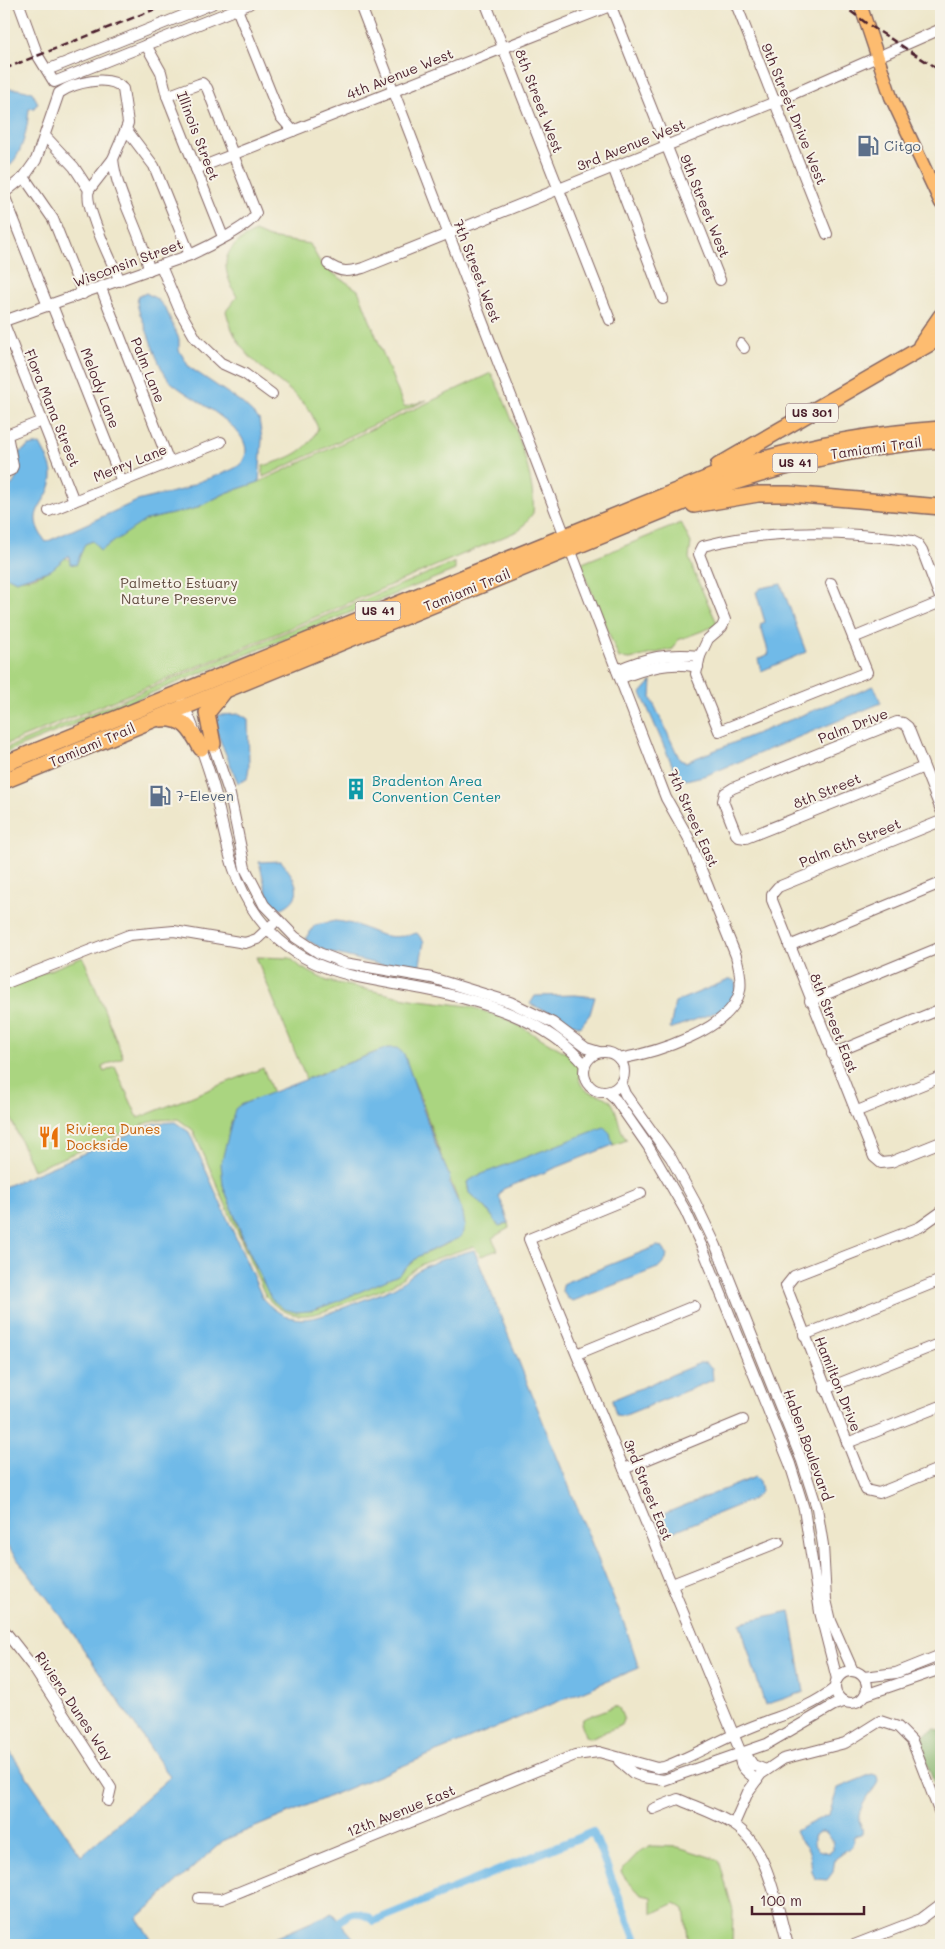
<svg xmlns="http://www.w3.org/2000/svg" width="945" height="1949" font-family="Mali,sans-serif">
<style>
.green{fill:#aad580;stroke:#7a7a56}
.forest{fill:#87b66e;stroke:#686a4c}
.water{fill:#6fbae8;stroke:#5c6c8a;fill-rule:evenodd}
.lines{fill:none;stroke-linecap:round;stroke-linejoin:round}
.canal{stroke:#6fbae8;stroke-width:8}
.minor-casing{stroke:#836563;stroke-width:12}
.major-casing{stroke:#836563;stroke-width:15}
.highway-casing{stroke:#836563;stroke-width:18}
.minor{stroke:#fff;stroke-width:10}
.major{stroke:#fdbc70;stroke-width:12}
.highway{stroke:#fdbc70;stroke-width:15}
.rail{stroke:#4a1f2b;stroke-width:2.5;stroke-dasharray:8 4;stroke-linecap:butt}
.labels{text-anchor:middle;stroke-width:4;stroke-linejoin:round;paint-order:stroke}
.shield{fill:#f7f3e8;stroke:#7e5f64;stroke-width:1}
.shield-label{font-size:12px;font-weight:bold;fill:#4a1f2b}
.street-label{font-size:14px;fill:#4a1f2b;stroke:#f7f3e8}
.service-label{font-size:14px;fill:#4e5e75;stroke:#f7f3e8;text-anchor:start}
.park-label{font-size:14px;fill:#624c40;stroke:#f7f3e8}
.culture-label{font-size:14px;fill:#0d838f;stroke:#f7f3e8;text-anchor:start}
.food-label{font-size:14px;fill:#c56008;stroke:#f7f3e8;text-anchor:start}
</style>
<rect width="100%" height="100%" fill="#f7f3e8"/>
<filter id="ink" filterUnits="userSpaceOnUse"><feTurbulence type="fractalNoise" baseFrequency=".02" numOctaves="2"/><feDisplacementMap in="SourceGraphic" scale="10" xChannelSelector="R" yChannelSelector="G"/><feConvolveMatrix kernelMatrix="1 2 1 2 8 2 1 2 1" color-interpolation-filters="sRGB"/></filter>
<filter id="wash" filterUnits="userSpaceOnUse"><feTurbulence type="fractalNoise" baseFrequency=".0096" numOctaves="4" result="noise"/><feDisplacementMap in="SourceGraphic" scale="20" xChannelSelector="R" yChannelSelector="G"/><feGaussianBlur stdDeviation="1.12" result="paint"/><feColorMatrix in="noise" values="0 0 0 0 0 0 0 0 0 0 0 0 0 0 0 0 0 1.4 0 .05"/><feComposite in="paint" operator="in"/></filter>
<g filter="url(#wash)">
<rect width="100%" height="100%" fill="#eee7cb"/>
<!-- green -->
<g class="green">
<path d="M 255,232 L 269,238 L 310,244 L 322,266 L 358,290 L 404,407 L 427,400 L 263,477 L 263,466 C 287,459 308,453 318,428 C 315,422 312,413 307,407 C 275,371 239,365 226,311 L 237,297 C 220,265 220,249 255,232 Z"/>
<path d="M 491,373 C 508,405 537,477 533,513 L 520,530 L 226,655 L 4,745 L 4,575 C 27,586 48,573 65,557 L 76,565 L 84,544 L 146,520 L 194,509 L 226,493 L 259,482 Z"/>
<path d="M 681,523 L 691,543 L 689,558 L 695,575 L 718,625 L 678,640 L 673,649 L 630,659 L 619,658 L 580,564 Z"/>
<path d="M 455,562 L 455,570 L 4,753 L 4,749 Z"/>
<path d="M 83,957 L 123,1057 L 102,1067 L 104,1072 L 115,1067 L 138,1118 L 263,1068 L 273,1093 L 240,1105 L 231,1123 L 223,1185 L 243,1241 L 264,1284 L 317,1309 L 398,1275 L 419,1256 L 451,1242 L 463,1213 C 449,1177 435,1142 423,1104 C 417,1087 408,1071 404,1054 L 387,1048 L 306,1079 L 256,957 L 290,958 L 302,968 L 327,981 L 411,999 L 469,1006 L 509,1020 L 572,1056 L 580,1066 C 573,1100 604,1089 612,1103 C 619,1114 618,1130 627,1140 L 613,1145 L 612,1142 L 517,1163 L 467,1182 L 469,1193 L 486,1208 L 499,1226 L 508,1223 L 509,1228 L 492,1238 L 498,1250 L 481,1256 L 474,1246 C 456,1252 438,1257 420,1265 C 411,1270 404,1278 395,1283 C 384,1290 369,1294 356,1299 C 321,1312 296,1329 266,1297 L 193,1130 L 178,1119 L 155,1120 L 33,1170 L 4,1102 L 4,988 Z"/>
<path d="M 615,1706 L 619,1708 L 624,1720 L 622,1725 L 590,1738 L 585,1736 L 581,1723 L 583,1719 Z"/>
<path d="M 652,1846 L 678,1847 L 719,1860 L 733,1911 L 732,1945 L 689,1945 L 684,1909 L 675,1903 L 652,1914 L 652,1897 L 641,1895 C 634,1886 625,1881 621,1871 L 640,1851 Z"/>
</g>
<!-- forest -->
<path class="forest" d="M 935,1729 L 941,1730 L 941,1803 L 918,1738 Z"/>
<!-- water -->
<g class="water">
<path d="M 4,89 L 17,89 L 32,92 L 38,103 L 34,108 L 29,109 C 27,130 24,148 11,165 L 4,166 Z"/>
<path d="M 146,293 L 157,299 L 166,309 L 179,339 L 179,350 L 189,367 L 241,402 L 259,419 L 262,439 L 259,482 L 226,493 L 194,509 L 146,520 L 100,551 L 93,541 L 85,544 L 76,565 L 70,564 L 69,555 L 51,570 L 16,581 L 4,575 L 4,490 L 13,484 L 20,471 L 19,453 L 29,446 L 40,444 C 45,454 53,466 52,477 C 50,506 21,509 46,542 L 137,501 L 185,489 C 199,478 235,474 243,461 C 262,429 183,397 168,379 C 158,365 151,342 145,326 C 142,318 135,306 138,297 Z"/>
<path d="M 781,584 L 806,652 L 761,671 L 758,659 L 769,654 L 760,624 L 765,622 L 756,592 L 761,588 Z"/>
<path d="M 652,681 L 651,698 L 680,760 L 686,762 L 874,686 L 881,703 L 707,775 L 686,780 L 676,774 L 641,693 Z"/>
<path d="M 240,714 L 248,719 L 249,767 L 247,779 L 238,783 L 215,728 L 218,715 Z"/>
<path d="M 281,861 C 295,878 308,897 280,909 L 269,901 L 259,862 Z"/>
<path d="M 335,921 C 372,924 376,945 417,933 L 424,942 L 419,969 L 389,967 L 328,952 L 305,939 L 315,925 Z"/>
<path d="M 731,979 L 736,982 L 736,990 L 727,1008 L 670,1029 L 675,1002 Z"/>
<path d="M 575,995 L 595,997 L 590,1014 L 580,1027 L 530,1004 L 535,996 Z"/>
<path d="M 387,1048 L 397,1048 L 404,1054 L 435,1143 L 449,1175 L 450,1184 L 463,1213 L 465,1226 L 461,1237 L 419,1256 L 398,1275 L 334,1303 L 309,1311 L 296,1312 L 284,1309 L 271,1299 L 264,1284 L 244,1241 L 223,1185 L 221,1164 L 235,1109 L 240,1105 Z"/>
<path d="M 175,1122 L 189,1132 L 263,1299 C 293,1331 317,1318 353,1304 C 367,1298 382,1294 395,1287 C 404,1282 411,1274 420,1269 C 437,1260 456,1255 474,1250 L 627,1631 L 639,1668 L 224,1840 L 137,1918 L 155,1945 L 4,1945 L 4,1743 L 81,1856 L 170,1777 L 61,1616 L 4,1542 L 4,1187 L 156,1123 Z"/>
<path d="M 604,1127 L 610,1133 L 613,1145 L 503,1189 L 499,1196 L 508,1220 L 508,1223 L 499,1226 L 486,1208 L 469,1193 L 467,1182 L 477,1176 Z"/>
<path d="M 657,1246 L 662,1247 L 667,1254 L 666,1260 L 660,1267 L 573,1301 L 567,1298 L 562,1290 L 564,1283 Z"/>
<path d="M 700,1363 L 706,1363 L 712,1368 L 713,1380 L 623,1416 L 616,1415 L 612,1400 Z"/>
<path d="M 755,1477 L 759,1481 L 761,1492 L 751,1500 L 667,1534 L 663,1533 L 656,1521 L 661,1515 Z"/>
<path d="M 790,1611 L 804,1692 L 765,1705 L 740,1624 L 746,1621 Z"/>
<path d="M 872,1774 L 878,1776 L 879,1781 C 873,1791 860,1804 859,1816 C 858,1823 864,1827 862,1835 L 854,1836 L 852,1846 L 835,1858 L 833,1872 L 827,1880 L 816,1879 C 809,1871 813,1861 809,1852 C 805,1844 798,1840 795,1831 L 829,1814 L 838,1788 ZM 819,1832 L 826,1832 L 833,1842 L 833,1850 L 829,1853 L 818,1850 L 814,1845 L 814,1836 Z"/>
<path d="M 332,1913 L 357,1942 L 364,1945 L 259,1945 Z"/>
</g>
<g class="lines">
<!-- canal -->
<path class="canal" d="M 339,1922 C 353,1909 360,1911 374,1921 L 593,1832 L 638,1945"/>
</g>
</g>
<g filter="url(#ink)">
<g class="lines">
<!-- minor casing -->
<g class="minor-casing">
<g id="minor">
<path d="M 19,4 L 38,56 L 54,82 L 249,4"/>
<path d="M 235,4 L 280,116 L 293,131"/>
<path d="M 360,4 L 666,798 L 688,837 L 736,956 C 739,967 742,979 740,990 C 733,1030 653,1053 619,1059"/>
<path d="M 486,4 L 610,320"/>
<path d="M 610,4 L 720,280"/>
<path d="M 736,4 L 827,234"/>
<path d="M 146,45 L 161,72 L 167,96 L 223,237"/>
<path d="M 47,70 L 212,4"/>
<path d="M 46,137 L 74,167 L 89,190 C 83,205 113,264 120,281"/>
<path d="M 113,159 C 117,197 142,232 149,270"/>
<path d="M 613,167 L 663,299"/>
<path d="M 196,169 L 615,4"/>
<path d="M 24,177 L 53,219 L 83,294"/>
<path d="M 89,190 L 113,159 L 126,129"/>
<path d="M 4,193 L 24,177 L 36,160 L 59,93 C 73,83 110,73 123,89 L 128,123 L 126,129 L 154,166 L 190,255"/>
<path d="M 4,195 L 48,306"/>
<path d="M 328,264 C 341,273 349,272 363,268 L 775,102 L 941,29"/>
<path d="M 161,266 L 180,311 L 196,339 L 221,363 L 245,374 L 272,394"/>
<path d="M 101,288 L 169,462"/>
<path d="M 52,305 L 122,482"/>
<path d="M 4,321 L 190,255 C 203,249 253,225 256,213 L 207,88 L 202,83 L 199,84 L 167,96"/>
<path d="M 4,324 L 74,501"/>
<path d="M 741,344 L 744,348"/>
<path d="M 4,436 L 42,421"/>
<path d="M 4,473 L 11,470 L 13,466 L 7,435"/>
<path d="M 49,511 L 221,442"/>
<path d="M 831,583 L 867,672 L 719,731 L 696,674 L 700,656 L 708,639 L 722,627 L 725,620 L 699,554 L 703,546 C 765,529 848,531 912,541 L 918,544 L 922,550 L 941,600"/>
<path d="M 853,638 L 941,602"/>
<path d="M 617,670 C 648,657 666,653 700,656"/>
<path d="M 621,678 C 647,668 669,661 698,667"/>
<path d="M 183,703 C 195,731 206,759 214,788 C 225,833 230,879 258,917 C 301,974 358,977 423,989 C 479,1000 547,1019 585,1065"/>
<path d="M 211,738 L 230,795 L 245,868 L 264,905 L 295,937 L 319,953 L 345,963 L 432,978 L 510,1002 L 553,1023 L 586,1048 L 599,1052"/>
<path d="M 924,767 L 746,838 L 739,837 L 736,834 L 723,801 L 725,793 L 733,788 L 897,722 L 903,723 L 908,727 L 941,810"/>
<path d="M 941,821 L 778,887 L 772,894 L 772,900 L 874,1157 L 881,1163 L 891,1162 L 941,1142"/>
<path d="M 789,946 L 941,883"/>
<path d="M 4,984 L 129,935 L 174,931 L 245,943 L 257,939 L 273,924"/>
<path d="M 810,1001 L 941,947"/>
<circle cx="604" cy="1072" r="20"/>
<path d="M 832,1054 L 941,1009"/>
<path d="M 621,1084 L 625,1094 L 671,1158 L 695,1202 L 716,1246 L 802,1461 L 817,1508 L 823,1545 L 826,1600 L 831,1621 L 853,1671"/>
<path d="M 608,1093 L 616,1100 L 648,1146 L 685,1210 L 703,1249 L 790,1464 L 804,1509 L 820,1612 L 837,1679"/>
<path d="M 855,1112 L 941,1077"/>
<path d="M 641,1193 L 529,1239 L 741,1753"/>
<path d="M 941,1212 L 920,1227 L 794,1276 L 786,1286 L 866,1490 L 879,1493 L 941,1468"/>
<path d="M 804,1335 L 941,1280"/>
<path d="M 577,1354 L 694,1306"/>
<path d="M 825,1389 L 941,1343"/>
<path d="M 847,1443 L 941,1406"/>
<path d="M 624,1469 L 743,1420"/>
<path d="M 672,1584 L 779,1542"/>
<path d="M 4,1630 L 33,1667 L 111,1788 L 108,1801"/>
<circle cx="851" cy="1687" r="16"/>
<path d="M 864,1677 L 896,1673 L 941,1655"/>
<path d="M 865,1695 L 941,1669"/>
<path d="M 741,1753 C 737,1766 747,1772 757,1780"/>
<path d="M 741,1753 L 745,1753 L 753,1765 L 766,1770"/>
<path d="M 619,1761 L 633,1773 L 643,1777 L 664,1780 L 767,1744 L 834,1705 L 844,1702"/>
<path d="M 653,1809 L 678,1799 C 696,1807 718,1814 734,1825 C 769,1847 777,1908 788,1945"/>
<path d="M 734,1824 L 748,1792 L 761,1774 L 783,1759 L 845,1743 L 880,1721 L 898,1727 L 912,1741 L 941,1816"/>
<path d="M 199,1898 L 222,1899 L 575,1755 L 599,1752 L 657,1768 L 664,1767 C 696,1755 726,1736 759,1724 C 788,1713 810,1708 835,1688"/>
<path d="M 854,1945 L 921,1919 L 941,1904"/>
</g>
</g>
<!-- major casing -->
<g class="major-casing">
<path id="major" d="M 860,4 L 891,97 L 941,203"/>
</g>
<!-- highway casing -->
<g class="highway-casing">
<g id="highway">
<path d="M 921,345 L 941,316"/>
<path d="M 718,466 L 941,337"/>
<path d="M 694,505 L 758,494 L 789,494 L 941,507"/>
<path d="M 161,719 C 184,717 191,729 201,748"/>
<path d="M 213,744 L 207,713 L 223,693"/>
<path d="M 4,764 L 723,472 C 795,447 866,434 941,429"/>
<path d="M 4,781 L 718,488 C 791,462 864,446 941,440"/>
</g>
</g>
<!-- minor -->
<use href="#minor" class="minor"/>
<!-- major -->
<use href="#major" class="major"/>
<!-- highway -->
<use href="#highway" class="highway"/>
<!-- rail -->
<g class="rail">
<path d="M 841,4 L 866,23 L 941,71"/>
<path d="M 4,69 L 168,4"/>
</g>
</g>
</g>
<!-- icons -->
<defs>
<g id="fuel-bare" transform="scale(1.725)"><path d="M-5.5-6h7V0h2V4h1.3V-2.5L3-4.5l.8-.8L6-3V5H2.5V1h-1V6h-7ZM-4.2-4.7v3.2H.2V-4.7Z" fill="#5c6f8a" stroke="#f7f3e8" stroke-width="2.5" paint-order="stroke"/></g>
<g id="building-bare" transform="scale(1.725)"><path d="M-4-6H4V6H1V3H-1V6H-4ZM-2.5-4.3h1.7v1.8h-1.7ZM.8-4.3h1.7v1.8H.8ZM-2.5-1h1.7V.8h-1.7ZM.8-1h1.7V.8H.8Z" fill="#0f9aa8" stroke="#f7f3e8" stroke-width="2.5" paint-order="stroke"/></g>
<g id="restaurant-bare" transform="scale(1.725)"><path d="M-5-6h1v4h1v-4h1v4h1v-4h1v5L-1.5 .5V6h-2V.5L-5-1ZM5-6V6H3V1.5H1.5Q1.5-4 5-6Z" fill="#e8710a" stroke="#f7f3e8" stroke-width="2.5" paint-order="stroke"/></g>
</defs>
<g fill-rule="evenodd">
<use href="#fuel-bare" x="868" y="146"/>
<use href="#building-bare" x="356" y="789"/>
<use href="#fuel-bare" x="160" y="796"/>
<use href="#restaurant-bare" x="49" y="1137"/>
</g>
<g class="labels">
<!-- shield labels -->
<g class="shield">
<rect x="786" y="403.5" width="52" height="19" rx="4"/>
<rect x="772.5" y="453.5" width="45" height="19" rx="4"/>
<rect x="355.5" y="601.5" width="45" height="19" rx="4"/>
</g>
<g class="shield-label">
<text x="812" y="417">US 301</text>
<text x="795" y="467">US 41</text>
<text x="378" y="615">US 41</text>
</g>
<!-- street labels -->
<g class="street-label">
<text transform="translate(400 74) rotate(-22)" y="5">4th Avenue West</text>
<text transform="translate(539 101) rotate(69)" y="5">8th Street West</text>
<text transform="translate(794 114) rotate(68)" y="5">9th Street Drive West</text>
<text transform="translate(198 136) rotate(69)" y="5">Illinois Street</text>
<text transform="translate(631 145) rotate(-22)" y="5">3rd Avenue West</text>
<text transform="translate(705 206) rotate(68)" y="5">9th Street West</text>
<text transform="translate(128 263) rotate(-20)" y="5">Wisconsin Street</text>
<text transform="translate(477 271) rotate(69)" y="5">7th Street West</text>
<text transform="translate(148 370) rotate(68)" y="5">Palm Lane</text>
<text transform="translate(100 388) rotate(69)" y="5">Melody Lane</text>
<text transform="translate(52 408) rotate(68)" y="5">Flora Mana Street</text>
<text transform="translate(876 448) rotate(-8)" y="5">Tamiami Trail</text>
<text transform="translate(130 463) rotate(-22)" y="5">Merry Lane</text>
<text transform="translate(467 590) rotate(-22)" y="5">Tamiami Trail</text>
<text transform="translate(853 726) rotate(-21)" y="5">Palm Drive</text>
<text transform="translate(92 745) rotate(-23)" y="5">Tamiami Trail</text>
<text transform="translate(827 791) rotate(-22)" y="5">8th Street</text>
<text transform="translate(693 818) rotate(66)" y="5">7th Street East</text>
<text transform="translate(850 843) rotate(-22)" y="5">Palm 6th Street</text>
<text transform="translate(834 1023) rotate(68)" y="5">8th Street East</text>
<text transform="translate(838 1384) rotate(68)" y="5">Hamilton Drive</text>
<text transform="translate(808 1445) rotate(70)" y="5">Haben Boulevard</text>
<text transform="translate(648 1490) rotate(68)" y="5">3rd Street East</text>
<text transform="translate(74 1706) rotate(56)" y="5">Riviera Dunes Way</text>
<text transform="translate(401 1811) rotate(-22)" y="5">12th Avenue East</text>
</g>
<!-- service labels -->
<g class="service-label">
<text x="884" y="151">Citgo</text>
<text x="176" y="801">7-Eleven</text>
</g>
<!-- park labels -->
<g class="park-label">
<text x="179" y="588">Palmetto Estuary<tspan x="179" dy="16">Nature Preserve</tspan></text>
</g>
<!-- culture labels -->
<g class="culture-label">
<text x="372" y="786">Bradenton Area<tspan x="372" dy="16">Convention Center</tspan></text>
</g>
<!-- food labels -->
<g class="food-label">
<text x="66" y="1134">Riviera Dunes<tspan x="66" dy="16">Dockside</tspan></text>
</g>
</g>
<!-- margin -->
<rect width="945" height="1949" fill="none" stroke="#f7f3e8" stroke-width="20"/>
<!-- scale -->
<path d="M752 1906v8h112v-8" fill="none" stroke="#4a1f2b" stroke-width="2.5"/>
<text x="760" y="1906" font-size="15" fill="#4a1f2b" stroke="#f7f3e8" stroke-width="4" paint-order="stroke">100 m</text>
</svg>
